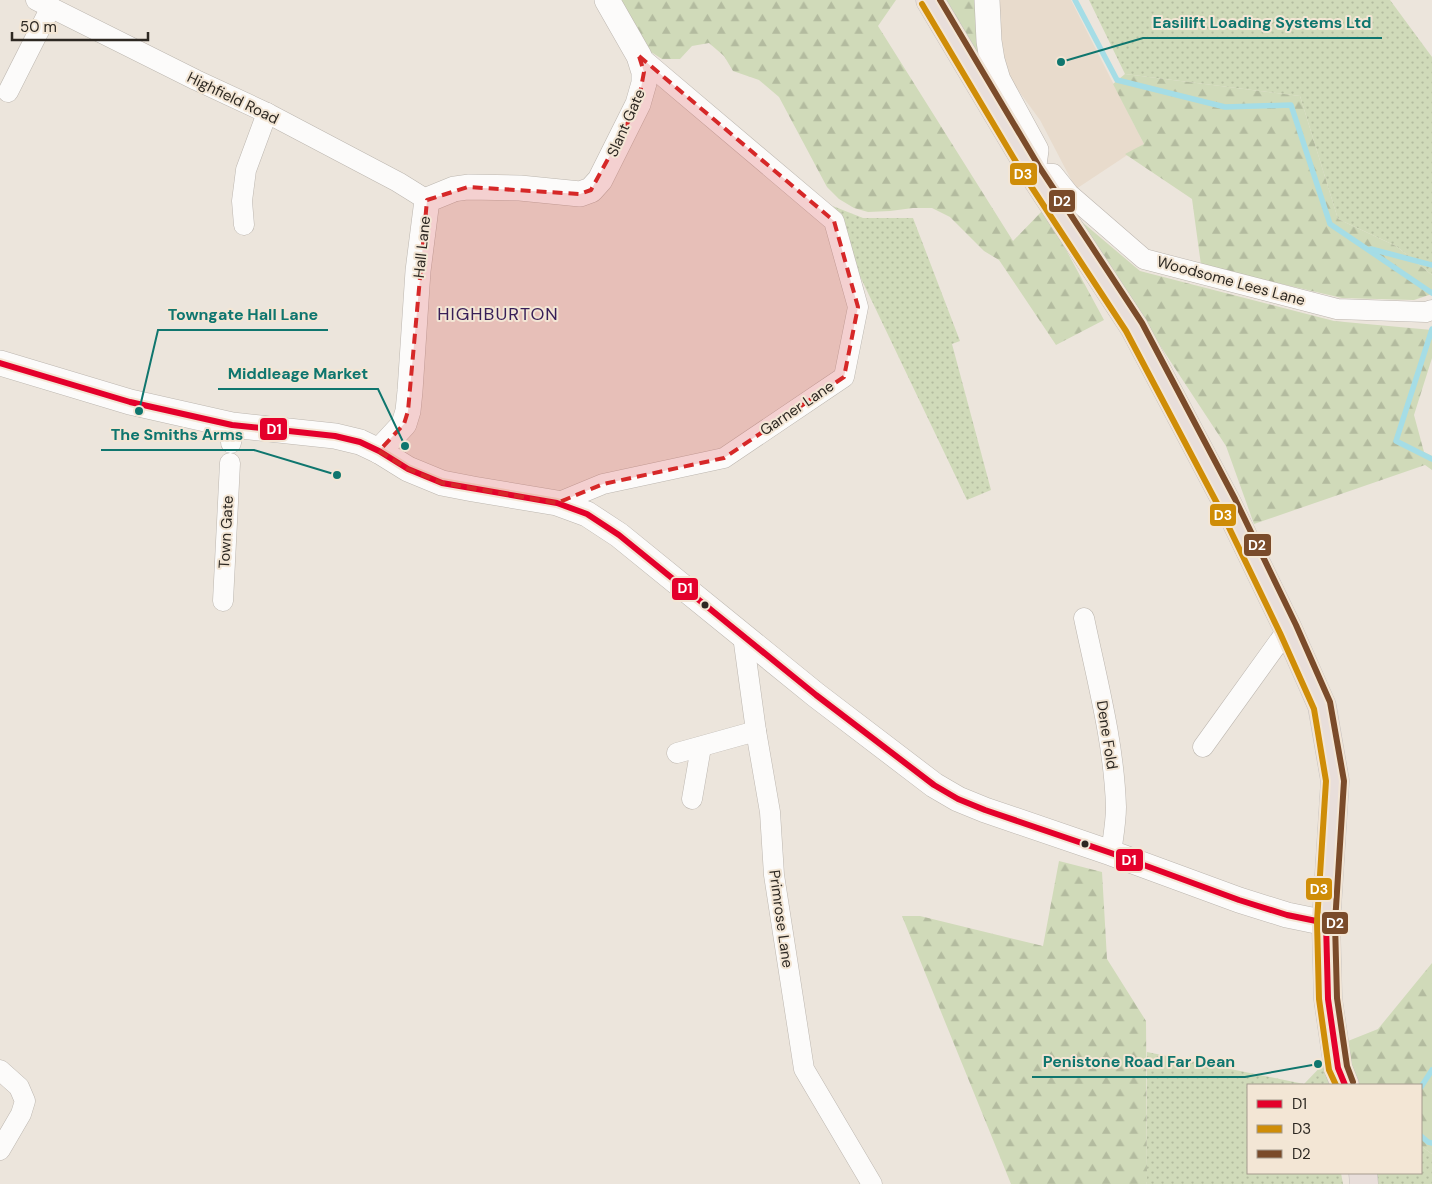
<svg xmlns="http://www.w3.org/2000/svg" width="1432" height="1184" font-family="'DM Sans',sans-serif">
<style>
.built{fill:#e8dbcc}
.grass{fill:url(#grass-dots)}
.forest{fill:url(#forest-firs)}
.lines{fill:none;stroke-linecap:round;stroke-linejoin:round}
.stream{stroke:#a5dde6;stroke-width:5.5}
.minor-casing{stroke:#bcb6af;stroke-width:21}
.tertiary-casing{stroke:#bcb6af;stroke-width:26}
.trunk-casing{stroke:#c6c2be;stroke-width:29}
.minor{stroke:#fcfbfa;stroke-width:20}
.tertiary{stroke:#fcfbfa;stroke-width:25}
.trunk{stroke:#e8deda;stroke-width:28}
.bus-1-casing{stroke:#f3e6d5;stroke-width:10}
.bus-2-casing{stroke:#f3e6d5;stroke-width:10}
.bus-3-casing{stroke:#f3e6d5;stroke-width:10}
.bus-1{stroke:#e4002b;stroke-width:6}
.bus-2{stroke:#cf8d07;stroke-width:6}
.bus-3{stroke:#7a4b2a;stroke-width:6}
.marked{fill:#d62828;fill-opacity:0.2;stroke:#d62828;stroke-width:4;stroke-dasharray:10 6;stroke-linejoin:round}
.bus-dot{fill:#2d2822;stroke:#f3e6d5;stroke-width:2}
.labels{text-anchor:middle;stroke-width:4;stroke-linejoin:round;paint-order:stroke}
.street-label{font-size:15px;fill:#2d2822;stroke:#f3e6d5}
.quarter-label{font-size:18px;letter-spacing:1px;fill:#381f58;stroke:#f3e6d5}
.leader{fill:none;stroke:#0f766e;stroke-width:2}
.callout-dot{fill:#0f766e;stroke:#f3e6d5;stroke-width:2}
.callout-label{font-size:16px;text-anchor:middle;font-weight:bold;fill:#0f766e;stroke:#f3e6d5;stroke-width:4;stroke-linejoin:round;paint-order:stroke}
.line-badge{stroke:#f3e6d5;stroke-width:2}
.badge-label{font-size:14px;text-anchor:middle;font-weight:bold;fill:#fff}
</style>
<defs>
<pattern id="grass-dots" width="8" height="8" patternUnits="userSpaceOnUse" patternTransform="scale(1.25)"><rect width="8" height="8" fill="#d0dab9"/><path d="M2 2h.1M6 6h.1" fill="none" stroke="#b3bb9f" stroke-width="1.8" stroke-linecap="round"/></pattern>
<pattern id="forest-firs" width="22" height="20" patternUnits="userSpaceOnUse" patternTransform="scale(1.25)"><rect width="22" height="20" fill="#d0dab9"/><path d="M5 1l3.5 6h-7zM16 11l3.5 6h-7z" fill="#b3bb9f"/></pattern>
</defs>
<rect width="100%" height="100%" fill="#ece5dc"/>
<!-- built -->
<path class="built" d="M 995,0 L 1071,0 L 1144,144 L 1076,189 L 1040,120 L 1003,70 Z"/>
<!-- grass -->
<g class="grass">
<path d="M 1089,0 L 1390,0 L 1432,57 L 1432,275 L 1396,246 L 1338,219 L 1300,96 L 1125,74 Z"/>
<path d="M 825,203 L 863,218 L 913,218 L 960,341 L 952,344 L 991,490 L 967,500 Z"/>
<path d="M 1147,1052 L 1304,1084 L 1327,1060 L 1330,1085 L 1248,1085 L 1248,1173 L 1341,1173 L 1343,1184 L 1146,1184 L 1147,1182 Z"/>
<path d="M 1421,1146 L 1432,1154 L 1432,1184 L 1377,1184 L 1375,1173 L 1421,1173 Z"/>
</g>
<!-- forest -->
<g class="forest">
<path d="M 619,0 L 896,0 L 878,26 L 1013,241 L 1044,209 L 1104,320 L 1056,345 L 999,260 L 984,251 L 950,217 L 932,208 L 913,208 L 890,211 L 868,212 L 854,208 L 839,199 L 827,187 L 779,97 L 759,80 L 733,71 L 724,56 L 709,43 L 692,46 L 680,59 L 662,59 L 648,50 Z"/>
<path d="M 942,0 L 978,0 L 983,64 Z"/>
<path d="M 1125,74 L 1300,96 L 1338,219 L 1396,246 L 1432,275 L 1432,294 L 1414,300 L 1342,298 L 1201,265 L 1192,199 L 1125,154 L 1144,144 L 1113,84 Z"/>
<path d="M 1075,216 L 1140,271 L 1334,321 L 1432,330 L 1432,358 L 1414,415 L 1424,452 L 1432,456 L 1432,470 L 1425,465 L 1254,524 L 1226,446 Z"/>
<path d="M 1059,861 L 1102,872 L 1107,959 L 1146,1021 L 1147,1182 L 1146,1184 L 1011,1184 L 902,916 L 920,916 L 1043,946 Z"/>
<path d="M 1432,963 L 1432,1154 L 1421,1146 L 1421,1085 L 1357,1085 L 1343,1043 L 1378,1029 Z"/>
</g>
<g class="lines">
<!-- stream -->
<g class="stream">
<path d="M 1075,0 L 1117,80 L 1225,107 L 1291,105 L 1330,224 L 1432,293"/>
<path d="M 1371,249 L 1432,265"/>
<path d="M 1432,329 L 1396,441 L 1432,459"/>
<path d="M 1421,1087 L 1432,1070"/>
<path d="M 1421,1136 L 1428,1142 L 1432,1143"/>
</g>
<!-- minor casing -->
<g class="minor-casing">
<g id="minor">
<path d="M 36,0 L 196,80 L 267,113 L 398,182 L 427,200"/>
<path d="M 8,92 L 51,7"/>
<path d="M 1033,173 L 1053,174 L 1069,194 L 1144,259 L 1337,309 L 1426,312 L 1432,310"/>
<path d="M 244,225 L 242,201 L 246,170 L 267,113"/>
<path d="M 231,443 L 232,425"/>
<path d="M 557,503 L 603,484 L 724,458 L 844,377 L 858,307 L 834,221 L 639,56"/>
<path d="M 223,601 L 230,463"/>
<path d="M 1084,618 C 1097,680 1114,743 1116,807 C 1116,822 1113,838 1111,853"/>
<path d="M 743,636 L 756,731 L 770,812 L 774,875 L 804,1069 L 872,1184"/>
<path d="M 1203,747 L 1288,629"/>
<path d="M 677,753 L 756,731"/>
<path d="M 692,799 L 701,747"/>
<path d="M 0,1070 L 19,1087 L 25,1101 L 21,1114 L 0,1150"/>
</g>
</g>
<!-- tertiary casing -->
<g class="tertiary-casing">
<g id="tertiary">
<path d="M 987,0 L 989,41 L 992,60 L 998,80 L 1036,150 L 1033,173"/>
<path d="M 0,363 L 130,402 L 232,425 L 335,436 L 360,442 L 379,451 L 408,469 L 442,483 L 473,489 L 557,503 L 587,514 L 619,535 L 816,695 L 934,785 L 958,799 L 985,810 L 1111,853 L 1239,900 L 1287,915 L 1326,923"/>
<path d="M 379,451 L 404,424 L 408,411 L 410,391 L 418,271 L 427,200 L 454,189 L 468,187 L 520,188 L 580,194 L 591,190 L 600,180 L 638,104 L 644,83 L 644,72 L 639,56 L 607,0"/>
</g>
</g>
<!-- trunk casing -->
<g class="trunk-casing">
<g id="trunk">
<path d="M 930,0 L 1033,173 L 1134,327 L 1227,503 L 1288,629 L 1322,706 L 1335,781 L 1326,923 L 1328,999 L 1338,1068 L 1345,1085"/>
<path d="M 1363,1173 L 1364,1184"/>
</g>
</g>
<!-- minor -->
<use href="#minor" class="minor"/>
<!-- tertiary -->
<use href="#tertiary" class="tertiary"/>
<!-- trunk -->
<use href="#trunk" class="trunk"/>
<!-- bus-1 casing -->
<g class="bus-1-casing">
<g id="bus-1">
<path d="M 0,363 L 130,402 L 232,425 L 335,436 L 360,442 L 379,451 L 408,469 L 442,483 L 557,503 L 587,514 L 619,535 L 816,695 L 934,785 L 958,799 L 985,810 L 1111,853 L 1239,900 L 1287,915 L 1326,923"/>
<path d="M 1326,923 L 1328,999 L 1338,1068 L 1345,1085"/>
</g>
</g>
<!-- bus-2 casing -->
<g class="bus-2-casing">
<path id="bus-2" d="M 922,4 L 1025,177 L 1126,331 L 1219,507 L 1280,633 L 1314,709 L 1326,781 L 1317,922 L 1319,999 L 1329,1070 L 1336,1085"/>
</g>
<!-- bus-3 casing -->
<g class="bus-3-casing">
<path id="bus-3" d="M 940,0 L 1040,168 L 1142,323 L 1235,499 L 1296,625 L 1330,702 L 1344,781 L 1335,923 L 1337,998 L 1347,1066 L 1353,1082"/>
</g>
<!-- bus-1 -->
<use href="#bus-1" class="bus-1"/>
<!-- bus-2 -->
<use href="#bus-2" class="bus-2"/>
<!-- bus-3 -->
<use href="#bus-3" class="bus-3"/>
</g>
<!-- marked area -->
<path class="marked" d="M 639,56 L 834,221 L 858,307 L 844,377 L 724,458 L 603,484 L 557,503 L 442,483 L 408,469 L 379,451 L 404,424 L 408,411 L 427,200 L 468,187 L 580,194 L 591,190 L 638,104 L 644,72 Z"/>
<!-- markers -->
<g class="bus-dot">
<circle cx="705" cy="605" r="4.5"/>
<circle cx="1085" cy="844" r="4.5"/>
</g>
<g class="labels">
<!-- street labels -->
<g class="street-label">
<text transform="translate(233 98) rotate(26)" y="5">Highfield Road</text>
<text transform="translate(626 123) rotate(-66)" y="5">Slant Gate</text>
<text transform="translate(422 247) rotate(-84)" y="5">Hall Lane</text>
<text transform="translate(1231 281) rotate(15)" y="5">Woodsome Lees Lane</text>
<text transform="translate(797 408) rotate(-34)" y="5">Garner Lane</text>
<text transform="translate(226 532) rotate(-87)" y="5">Town Gate</text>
<text transform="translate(1107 735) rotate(81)" y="5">Dene Fold</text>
<text transform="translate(781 919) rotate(82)" y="5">Primrose Lane</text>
</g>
<!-- quarter labels -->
<g class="quarter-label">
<text x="498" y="320">HIGHBURTON</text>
</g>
</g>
<!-- callouts -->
<path class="leader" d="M1061 62L1143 38H1382M139 411L158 330H328M405 446L378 389H218M337 475L254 450H101M1318 1064L1245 1077H1032"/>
<g class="callout-dot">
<circle cx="1061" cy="62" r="5"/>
<circle cx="139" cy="411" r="5"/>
<circle cx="405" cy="446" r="5"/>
<circle cx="337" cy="475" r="5"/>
<circle cx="1318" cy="1064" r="5"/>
</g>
<g class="callout-label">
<text x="1262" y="28">Easilift Loading Systems Ltd</text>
<text x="243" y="320">Towngate Hall Lane</text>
<text x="298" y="379">Middleage Market</text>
<text x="177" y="440">The Smiths Arms</text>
<text x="1139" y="1067">Penistone Road Far Dean</text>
</g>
<g class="line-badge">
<rect x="1009" y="162" width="29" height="24" rx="5" fill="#cf8d07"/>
<rect x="1048" y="189" width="28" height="24" rx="5" fill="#7a4b2a"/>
<rect x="259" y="417" width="29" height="24" rx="5" fill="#e4002b"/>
<rect x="1209" y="503" width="28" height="24" rx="5" fill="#cf8d07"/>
<rect x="1243" y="533" width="29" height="24" rx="5" fill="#7a4b2a"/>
<rect x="671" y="577" width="28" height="24" rx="5" fill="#e4002b"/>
<rect x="1115" y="848" width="29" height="24" rx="5" fill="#e4002b"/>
<rect x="1305" y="877" width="28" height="24" rx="5" fill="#cf8d07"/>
<rect x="1321" y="911" width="28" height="24" rx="5" fill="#7a4b2a"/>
</g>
<g class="badge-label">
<text x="1023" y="179">D3</text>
<text x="1062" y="206">D2</text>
<text x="274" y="434">D1</text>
<text x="1223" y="520">D3</text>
<text x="1257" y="550">D2</text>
<text x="685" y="593">D1</text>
<text x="1129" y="865">D1</text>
<text x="1319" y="894">D3</text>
<text x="1335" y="928">D2</text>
</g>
<!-- legend -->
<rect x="1247" y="1084" width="175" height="90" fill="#f3e6d5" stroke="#a49a8d"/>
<rect x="1257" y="1100" width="25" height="8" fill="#e4002b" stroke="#a49a8d"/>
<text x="1292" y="1109" font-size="15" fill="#2d2822">D1</text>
<rect x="1257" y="1125" width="25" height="8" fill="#cf8d07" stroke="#a49a8d"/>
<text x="1292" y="1134" font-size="15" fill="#2d2822">D3</text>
<rect x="1257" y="1150" width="25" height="8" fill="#7a4b2a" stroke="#a49a8d"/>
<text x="1292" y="1159" font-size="15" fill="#2d2822">D2</text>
<!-- scale -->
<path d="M12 32v8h136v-8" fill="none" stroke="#2d2822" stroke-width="2.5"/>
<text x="20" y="32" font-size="15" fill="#2d2822" stroke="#f3e6d5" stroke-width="4" paint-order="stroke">50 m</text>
</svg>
